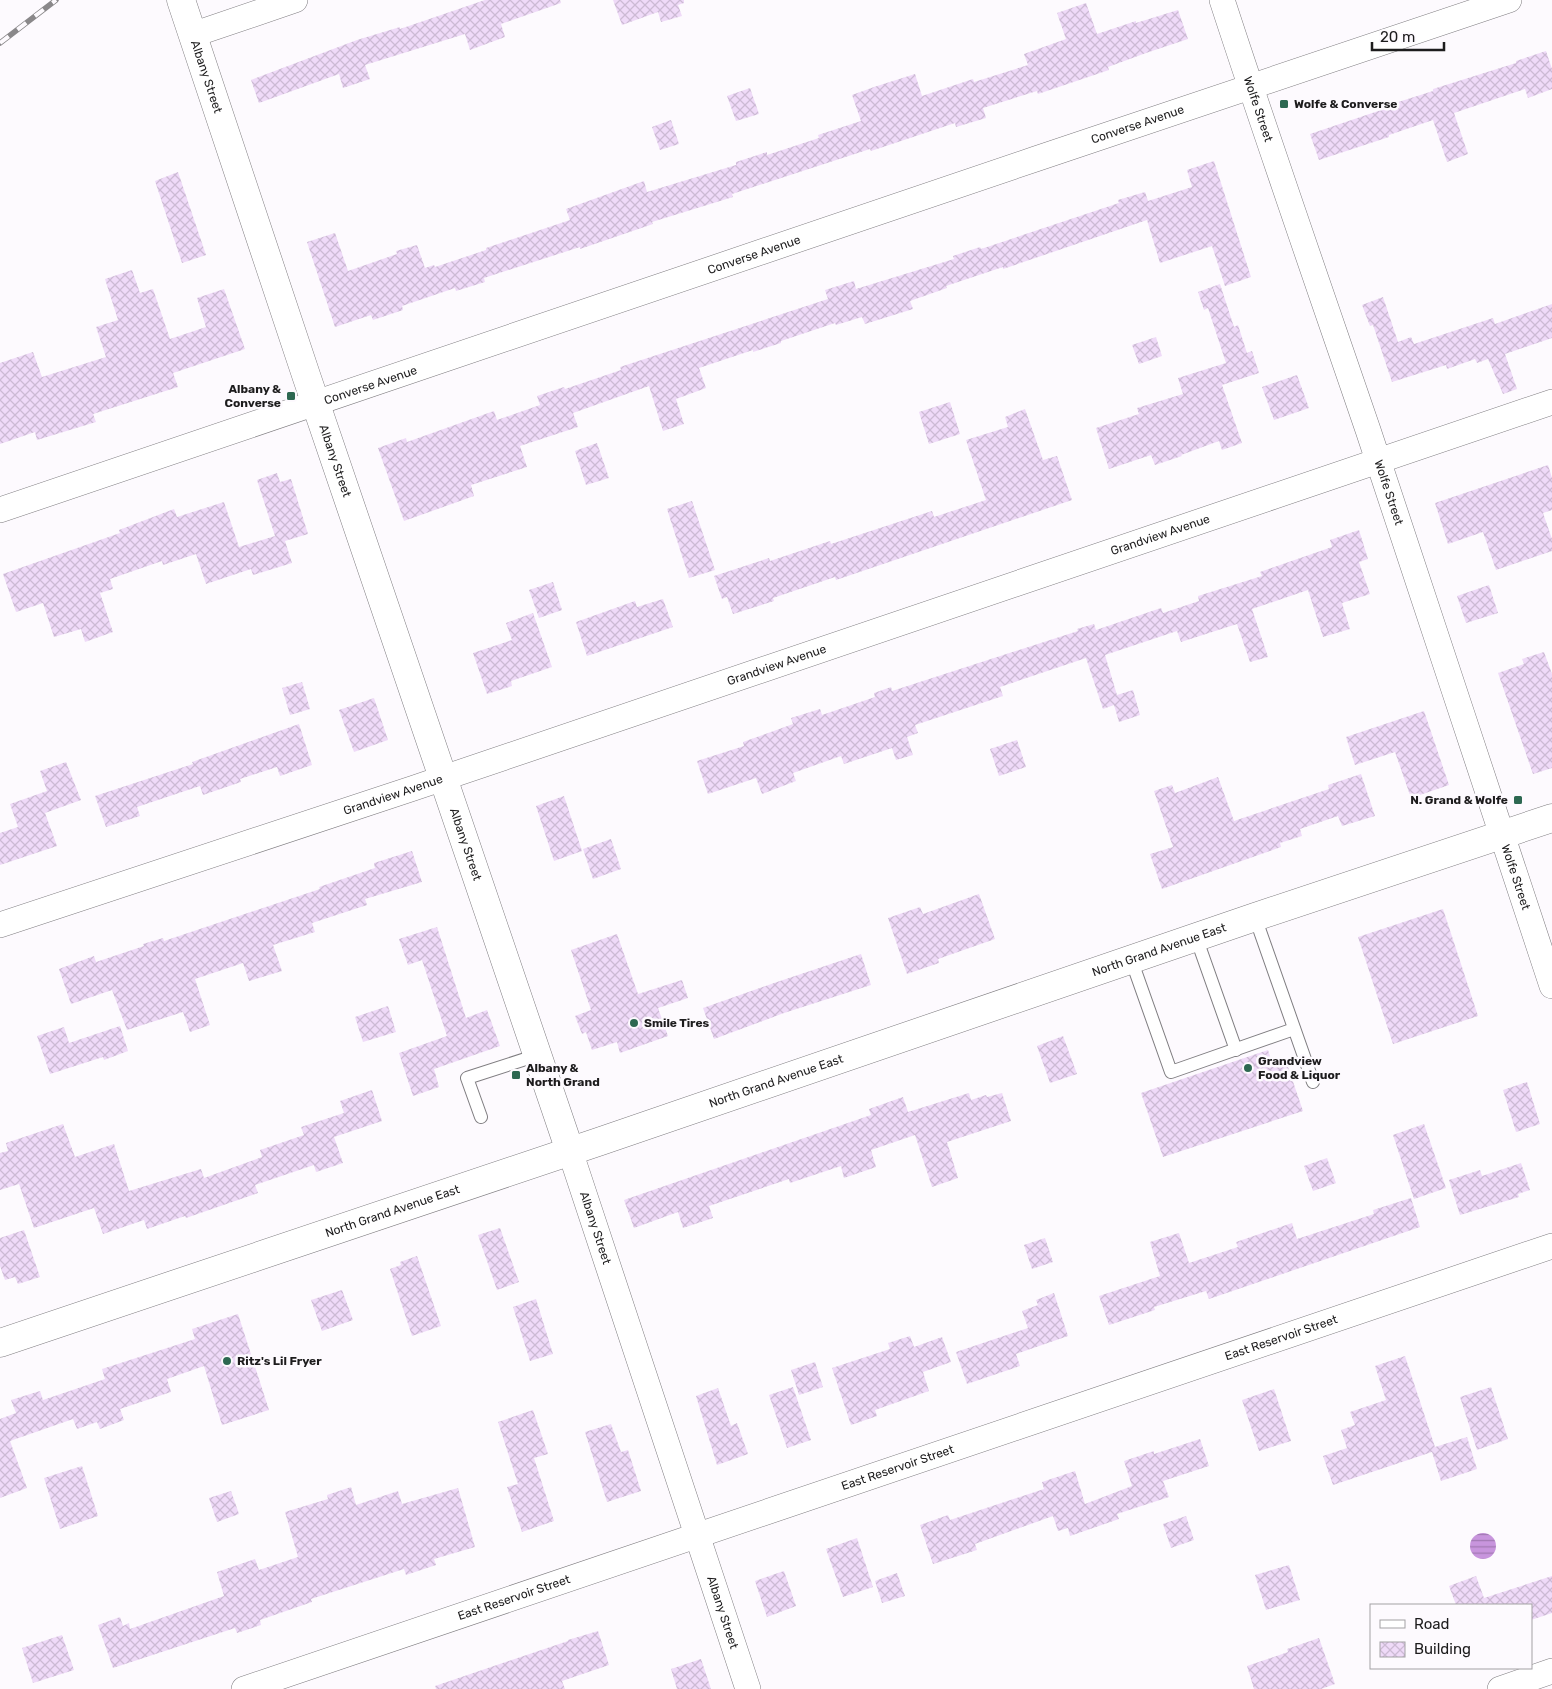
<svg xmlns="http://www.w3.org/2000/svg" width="1552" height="1689" font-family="Rubik,sans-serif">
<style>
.water{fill:url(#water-rules)}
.building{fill:url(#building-cross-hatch)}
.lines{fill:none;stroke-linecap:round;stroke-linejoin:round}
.service-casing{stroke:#7f7d80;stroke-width:14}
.minor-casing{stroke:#7f7d80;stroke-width:26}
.tertiary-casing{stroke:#7f7d80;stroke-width:29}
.service{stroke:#fff;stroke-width:12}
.minor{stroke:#fff;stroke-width:25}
.tertiary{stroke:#fff;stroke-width:28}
.rail-casing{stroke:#8a888a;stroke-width:5.5}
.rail{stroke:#fdfafe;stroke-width:4;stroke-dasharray:11;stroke-linecap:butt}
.poi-dot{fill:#2d6851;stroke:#fdfafe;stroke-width:2}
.labels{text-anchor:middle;stroke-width:5;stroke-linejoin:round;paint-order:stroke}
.street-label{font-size:12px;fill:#1d1c1d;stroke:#fdfafe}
.poi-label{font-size:12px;font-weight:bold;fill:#1d1c1d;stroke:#fdfafe;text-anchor:start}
</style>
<defs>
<pattern id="water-rules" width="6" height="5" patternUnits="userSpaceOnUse" patternTransform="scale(1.25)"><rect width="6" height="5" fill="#c895dd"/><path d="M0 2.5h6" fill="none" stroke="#a279b3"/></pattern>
<pattern id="building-cross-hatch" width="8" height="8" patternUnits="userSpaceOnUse" patternTransform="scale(1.25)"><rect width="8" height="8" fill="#efdaf8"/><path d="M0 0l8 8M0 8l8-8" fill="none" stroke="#ccbad4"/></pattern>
</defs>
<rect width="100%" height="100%" fill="#fdfafe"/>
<!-- water -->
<circle class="water" cx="1483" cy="1546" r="13"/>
<!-- building -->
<g class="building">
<path d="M 485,0 L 560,0 L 561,3 L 501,24 L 505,37 L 470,50 L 465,34 L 365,65 L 370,79 L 343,88 L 339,74 L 259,103 L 251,80 L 357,40 L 400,27 L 400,29 Z"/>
<path d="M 613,0 L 684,0 L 684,3 L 678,5 L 682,16 L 661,22 L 658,12 L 622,25 Z"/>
<path d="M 1086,3 L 1097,34 L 1136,21 L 1136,23 L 1178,10 L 1188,39 L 1146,53 L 1108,67 L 1109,70 L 1038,94 L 1037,91 L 983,108 L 986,118 L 956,127 L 955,123 L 871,151 L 870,149 L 732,194 L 733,197 L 652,222 L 653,224 L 580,249 L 580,247 L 484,278 L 485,282 L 456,291 L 455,288 L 402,306 L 403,310 L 373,320 L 371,315 L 335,327 L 307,242 L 335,233 L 348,271 L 397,254 L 396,251 L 417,245 L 425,268 L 434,265 L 435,267 L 486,250 L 486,248 L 570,220 L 566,209 L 644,181 L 647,192 L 736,165 L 736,162 L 767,152 L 767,155 L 819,138 L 818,135 L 861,121 L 852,95 L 874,87 L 915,74 L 922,96 L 973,79 L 974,82 L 1028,65 L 1024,54 L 1066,39 L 1057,13 Z"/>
<path d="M 1546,51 L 1552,69 L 1552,89 L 1528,98 L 1525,89 L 1454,113 L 1468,154 L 1447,162 L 1433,120 L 1389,135 L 1389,137 L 1319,160 L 1310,134 L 1393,106 L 1392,104 L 1433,91 L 1433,89 L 1516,63 L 1516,61 Z"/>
<path d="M 750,88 L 759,114 L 736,121 L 727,96 Z"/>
<path d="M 671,120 L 679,144 L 660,150 L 652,127 Z"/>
<path d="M 1214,161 L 1251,277 L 1225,286 L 1212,246 L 1160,263 L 1147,220 L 1003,269 L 1003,267 L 946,286 L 947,288 L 910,301 L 913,309 L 865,324 L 862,317 L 836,325 L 835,323 L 781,341 L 781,343 L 753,352 L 753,350 L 699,368 L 706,388 L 676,399 L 684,424 L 663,431 L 649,386 L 573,413 L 578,427 L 520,446 L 527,467 L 471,485 L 474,496 L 404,521 L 378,448 L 406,438 L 407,442 L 494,411 L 497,420 L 540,405 L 537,396 L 564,387 L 565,389 L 621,370 L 620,367 L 828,299 L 825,290 L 854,281 L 856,289 L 954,259 L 953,256 L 980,247 L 981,249 L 1119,203 L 1118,200 L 1145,192 L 1148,201 L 1192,187 L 1187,170 Z"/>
<path d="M 178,172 L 206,255 L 182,263 L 155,181 Z"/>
<path d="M 132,270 L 140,293 L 153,289 L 170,339 L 206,327 L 197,298 L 224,289 L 245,349 L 173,373 L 178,387 L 93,414 L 96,422 L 37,440 L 35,432 L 0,444 L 0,363 L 33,352 L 42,377 L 106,357 L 96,327 L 118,320 L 105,279 Z"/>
<path d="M 1220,284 L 1234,327 L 1238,325 L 1247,353 L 1252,351 L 1259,373 L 1222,385 L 1242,443 L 1222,450 L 1219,441 L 1181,455 L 1182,456 L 1155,465 L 1151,455 L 1109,469 L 1096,428 L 1139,414 L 1137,408 L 1183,394 L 1178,378 L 1226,363 L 1208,308 L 1204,310 L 1198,292 Z"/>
<path d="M 1383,297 L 1398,342 L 1411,337 L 1414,344 L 1493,318 L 1495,324 L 1552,304 L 1552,338 L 1505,354 L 1517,389 L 1503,394 L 1488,359 L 1477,363 L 1475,359 L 1447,369 L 1446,365 L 1392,382 L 1373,325 L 1370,326 L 1362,305 Z"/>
<path d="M 1156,337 L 1162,356 L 1139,364 L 1132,345 Z"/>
<path d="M 1297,375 L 1309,408 L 1274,420 L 1262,387 Z"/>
<path d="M 950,402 L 960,434 L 929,444 L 919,412 Z"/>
<path d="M 1025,409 L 1043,460 L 1057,456 L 1072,500 L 836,580 L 835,577 L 773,598 L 774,601 L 733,614 L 727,597 L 722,599 L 714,576 L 769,558 L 770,561 L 830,541 L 831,544 L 932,511 L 934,517 L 986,500 L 966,440 L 1008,427 L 1005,417 Z"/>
<path d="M 597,443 L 609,478 L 586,485 L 575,451 Z"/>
<path d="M 1548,465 L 1552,478 L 1552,510 L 1543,513 L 1552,539 L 1552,551 L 1496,570 L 1483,532 L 1448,544 L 1435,503 Z"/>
<path d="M 277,473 L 280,482 L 291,479 L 308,534 L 285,541 L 292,563 L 253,575 L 251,569 L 206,584 L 196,554 L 163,565 L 162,561 L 110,579 L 113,589 L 100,593 L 113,632 L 85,642 L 81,629 L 54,637 L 43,603 L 16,612 L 3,574 L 120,533 L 119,530 L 174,509 L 177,517 L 224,502 L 239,547 L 275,536 L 257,480 Z"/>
<path d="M 692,501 L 715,570 L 689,578 L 667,509 Z"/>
<path d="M 1359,530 L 1368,559 L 1359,562 L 1370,594 L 1342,603 L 1350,629 L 1323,637 L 1308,590 L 1252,609 L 1268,657 L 1250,662 L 1237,624 L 1181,642 L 1177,631 L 1105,655 L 1117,695 L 1133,690 L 1140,715 L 1119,722 L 1114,705 L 1103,709 L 1086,658 L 1000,687 L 1003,696 L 915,725 L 918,733 L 907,737 L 913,755 L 896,760 L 892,748 L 844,764 L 841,756 L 793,773 L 796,781 L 762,794 L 756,778 L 708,794 L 697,761 L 744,746 L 743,742 L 793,724 L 791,718 L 820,709 L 822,715 L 875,697 L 874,693 L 891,687 L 892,691 L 1078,631 L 1077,629 L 1094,624 L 1096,630 L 1161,608 L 1163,613 L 1199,601 L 1198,596 L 1262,576 L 1260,572 L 1332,547 L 1330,540 Z"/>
<path d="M 553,582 L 562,610 L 539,618 L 529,590 Z"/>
<path d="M 1489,585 L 1498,613 L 1466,623 L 1457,596 Z"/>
<path d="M 663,599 L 673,627 L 587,656 L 576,622 L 635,601 L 637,607 Z"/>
<path d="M 533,613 L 552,667 L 511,681 L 512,686 L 487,694 L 473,653 L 512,640 L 506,623 Z"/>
<path d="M 1544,652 L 1552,674 L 1552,768 L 1533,774 L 1498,673 L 1524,664 L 1522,659 Z"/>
<path d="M 302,682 L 310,709 L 290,715 L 282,688 Z"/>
<path d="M 374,698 L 388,740 L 354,752 L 339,710 Z"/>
<path d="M 1424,711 L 1449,785 L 1411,798 L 1395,752 L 1355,765 L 1346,737 Z"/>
<path d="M 299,724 L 312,765 L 280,776 L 277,767 L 240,779 L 241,782 L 203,795 L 200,786 L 137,807 L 140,816 L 106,827 L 95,796 L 193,764 L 192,762 Z"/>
<path d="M 1017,740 L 1026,767 L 999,776 L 990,749 Z"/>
<path d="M 66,762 L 81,800 L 45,813 L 57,846 L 0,865 L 0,833 L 18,827 L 10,804 L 47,791 L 40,771 Z"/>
<path d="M 1361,774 L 1375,816 L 1342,826 L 1338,816 L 1300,829 L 1302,836 L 1280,843 L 1281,847 L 1162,889 L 1150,854 L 1173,847 L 1154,791 L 1172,785 L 1175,793 L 1218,777 L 1234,821 L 1329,789 L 1328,785 Z"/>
<path d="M 564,796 L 582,851 L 554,861 L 536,806 Z"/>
<path d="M 611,839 L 621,869 L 593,879 L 583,849 Z"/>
<path d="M 412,851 L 422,882 L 365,899 L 367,905 L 312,923 L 315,932 L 273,945 L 282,971 L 249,981 L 243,963 L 195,979 L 210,1025 L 190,1032 L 183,1012 L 127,1030 L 112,990 L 71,1004 L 59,969 L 94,956 L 96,962 L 144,946 L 143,944 L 163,938 L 164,941 L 320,889 L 319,887 L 375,868 L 374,863 Z"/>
<path d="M 979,894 L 995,939 L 938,959 L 939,963 L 907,974 L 888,918 L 920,907 L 923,914 Z"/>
<path d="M 1443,909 L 1478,1016 L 1393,1044 L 1358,937 Z"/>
<path d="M 437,927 L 466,1018 L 487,1010 L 500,1046 L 434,1069 L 439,1087 L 413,1096 L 399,1053 L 447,1036 L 422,960 L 408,965 L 399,939 Z"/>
<path d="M 617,934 L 638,994 L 682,980 L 688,998 L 658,1008 L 668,1036 L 620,1053 L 617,1042 L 592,1050 L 586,1032 L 582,1034 L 575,1016 L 591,1010 L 571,950 Z"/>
<path d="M 861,954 L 871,985 L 784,1013 L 714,1039 L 703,1008 L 777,982 Z"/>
<path d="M 388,1006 L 396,1032 L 363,1042 L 355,1017 Z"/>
<path d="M 120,1026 L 128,1051 L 104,1060 L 103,1057 L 50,1074 L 37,1036 L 64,1027 L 69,1043 Z"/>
<path d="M 1063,1036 L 1077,1074 L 1050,1083 L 1037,1046 Z"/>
<path d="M 1268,1050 L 1273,1066 L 1286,1061 L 1303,1111 L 1163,1157 L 1141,1093 Z"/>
<path d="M 1527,1082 L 1540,1124 L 1516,1132 L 1503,1090 Z"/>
<path d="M 372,1090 L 382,1121 L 334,1137 L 343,1163 L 316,1172 L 314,1165 L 255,1185 L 258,1193 L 186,1218 L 185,1216 L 147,1229 L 144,1220 L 103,1234 L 94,1208 L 34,1228 L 19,1184 L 0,1190 L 0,1153 L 8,1151 L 6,1143 L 63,1124 L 75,1157 L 114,1144 L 129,1191 L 201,1169 L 204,1178 L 262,1157 L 260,1150 L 304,1135 L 301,1127 L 344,1113 L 340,1101 Z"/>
<path d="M 969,1093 L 971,1100 L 986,1095 L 987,1097 L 1002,1093 L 1011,1121 L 947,1142 L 958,1178 L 932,1187 L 915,1135 L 871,1150 L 876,1167 L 844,1178 L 841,1166 L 790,1183 L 789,1179 L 709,1206 L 713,1218 L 683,1228 L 678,1212 L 634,1228 L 624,1200 L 871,1115 L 869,1109 L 903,1097 L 908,1112 Z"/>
<path d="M 1424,1124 L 1446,1188 L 1414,1199 L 1393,1135 Z"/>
<path d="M 1327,1158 L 1336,1183 L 1313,1191 L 1304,1166 Z"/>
<path d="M 1521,1163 L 1530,1190 L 1518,1194 L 1519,1197 L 1460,1215 L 1449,1180 L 1480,1170 L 1482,1176 Z"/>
<path d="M 1411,1198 L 1420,1227 L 1209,1299 L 1206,1291 L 1154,1307 L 1155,1310 L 1109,1325 L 1099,1296 L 1160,1276 L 1150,1242 L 1179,1233 L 1189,1263 L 1238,1247 L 1236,1242 L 1292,1223 L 1297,1239 L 1374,1214 L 1373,1210 Z"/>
<path d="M 500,1228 L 519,1282 L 497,1290 L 478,1235 Z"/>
<path d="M 24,1230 L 40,1277 L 18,1284 L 15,1277 L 5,1280 L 0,1266 L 0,1238 Z"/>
<path d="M 1045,1238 L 1053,1262 L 1032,1269 L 1024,1245 Z"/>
<path d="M 417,1256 L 441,1326 L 412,1336 L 390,1269 L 401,1265 L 400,1262 Z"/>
<path d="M 342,1290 L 353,1320 L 322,1331 L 311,1300 Z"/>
<path d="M 1054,1293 L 1068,1336 L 1016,1354 L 1020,1366 L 967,1384 L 956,1352 L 1028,1328 L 1022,1311 L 1038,1305 L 1036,1300 Z"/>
<path d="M 536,1299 L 553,1354 L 530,1361 L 513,1307 Z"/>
<path d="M 238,1314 L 269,1410 L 222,1425 L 204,1366 L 167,1379 L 171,1392 L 120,1409 L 124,1420 L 100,1429 L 97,1422 L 77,1429 L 73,1419 L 10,1441 L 27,1488 L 0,1498 L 0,1419 L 16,1413 L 11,1400 L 40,1391 L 43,1400 L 105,1379 L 102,1369 L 195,1339 L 192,1329 Z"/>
<path d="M 910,1336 L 914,1347 L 942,1337 L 951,1362 L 923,1372 L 929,1391 L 875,1410 L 877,1416 L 851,1425 L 832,1368 L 890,1349 L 888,1343 Z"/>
<path d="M 1405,1356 L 1435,1447 L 1467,1437 L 1477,1469 L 1441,1481 L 1432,1452 L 1333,1485 L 1323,1456 L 1347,1448 L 1341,1430 L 1355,1425 L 1350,1412 L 1386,1400 L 1375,1366 Z"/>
<path d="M 815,1362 L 823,1387 L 799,1395 L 791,1370 Z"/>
<path d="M 793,1387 L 811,1440 L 787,1448 L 769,1395 Z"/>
<path d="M 1491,1387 L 1508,1439 L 1477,1450 L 1460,1397 Z"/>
<path d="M 718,1388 L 731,1426 L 737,1423 L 748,1454 L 717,1465 L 696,1396 Z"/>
<path d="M 1274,1389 L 1291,1441 L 1259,1451 L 1242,1400 Z"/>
<path d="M 533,1410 L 548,1454 L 534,1458 L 554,1521 L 522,1532 L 507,1487 L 518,1484 L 498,1422 Z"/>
<path d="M 611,1424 L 621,1452 L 628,1450 L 641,1491 L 607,1502 L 585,1432 Z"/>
<path d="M 1200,1439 L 1209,1466 L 1163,1481 L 1169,1497 L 1117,1514 L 1119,1519 L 1070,1536 L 1068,1528 L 1058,1531 L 1053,1516 L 975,1544 L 977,1550 L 933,1564 L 920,1525 L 948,1515 L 950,1520 L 1044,1489 L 1042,1482 L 1075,1471 L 1085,1504 L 1132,1486 L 1124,1461 L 1154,1451 L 1154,1454 Z"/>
<path d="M 82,1466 L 98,1516 L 60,1529 L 44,1478 Z"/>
<path d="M 351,1487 L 356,1505 L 398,1491 L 402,1504 L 458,1488 L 475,1547 L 434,1559 L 436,1565 L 406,1575 L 404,1569 L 311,1599 L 312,1602 L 260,1620 L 261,1625 L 237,1633 L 235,1628 L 113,1668 L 98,1625 L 120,1617 L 123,1626 L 129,1623 L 130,1629 L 224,1596 L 217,1572 L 255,1559 L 259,1570 L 298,1557 L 285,1512 L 328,1499 L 327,1495 Z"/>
<path d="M 231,1491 L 239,1514 L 217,1522 L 209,1498 Z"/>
<path d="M 1186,1516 L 1194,1540 L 1171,1548 L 1163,1524 Z"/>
<path d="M 857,1538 L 873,1587 L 843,1597 L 826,1549 Z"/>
<path d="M 1289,1565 L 1300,1600 L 1266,1610 L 1255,1575 Z"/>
<path d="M 784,1571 L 796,1606 L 767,1617 L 755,1581 Z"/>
<path d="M 897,1573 L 905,1596 L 882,1603 L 875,1581 Z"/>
<path d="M 1476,1576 L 1484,1598 L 1552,1576 L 1552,1613 L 1531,1620 L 1531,1605 L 1456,1605 L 1449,1586 Z"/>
<path d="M 598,1631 L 609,1665 L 562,1681 L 565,1689 L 436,1689 L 435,1686 L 568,1641 L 568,1640 Z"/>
<path d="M 62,1635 L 74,1670 L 33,1683 L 22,1648 Z"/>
<path d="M 1319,1638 L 1335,1684 L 1321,1689 L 1254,1689 L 1247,1666 L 1288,1652 L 1287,1649 Z"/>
<path d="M 701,1659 L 711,1689 L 677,1689 L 671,1669 Z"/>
</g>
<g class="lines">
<!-- service casing -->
<g class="service-casing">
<g id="service">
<path d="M 1255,917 L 1313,1082"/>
<path d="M 1196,937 L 1236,1050"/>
<path d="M 1131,959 L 1171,1072 L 1294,1029"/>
<path d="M 481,1117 L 467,1078 L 538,1055"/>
</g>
</g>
<!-- minor casing -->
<g class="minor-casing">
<g id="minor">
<path id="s1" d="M 1222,0 C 1269,144 1319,287 1368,430 C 1430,615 1490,801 1552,986"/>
<path d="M 192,35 L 295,0"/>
<path id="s2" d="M 0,510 C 504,342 1005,167 1509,0"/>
<path id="s3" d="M 0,925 L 414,788 L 1552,402"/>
<path id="s4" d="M 570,1151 L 748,1689"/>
<path id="s5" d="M 244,1689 L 1552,1246"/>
<path d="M 1500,1689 L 1552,1671"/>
</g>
</g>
<!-- tertiary casing -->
<g class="tertiary-casing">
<g id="tertiary">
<path id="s6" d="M 181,0 L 307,378 L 570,1151"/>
<path id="s7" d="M 0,1343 L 601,1141 L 1255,917 L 1552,818"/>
</g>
</g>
<!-- service -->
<use href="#service" class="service"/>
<!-- minor -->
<use href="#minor" class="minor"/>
<!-- tertiary -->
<use href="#tertiary" class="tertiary"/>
<!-- rail casing -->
<g class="rail-casing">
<path id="rail" d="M 0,43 L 56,0"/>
</g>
<!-- rail -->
<use href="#rail" class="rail"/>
</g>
<!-- markers -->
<g class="poi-dot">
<rect x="1279" y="99" width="10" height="10" rx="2.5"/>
<rect x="286" y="391" width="10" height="10" rx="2.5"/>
<rect x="1513" y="795" width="10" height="10" rx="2.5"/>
<circle cx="634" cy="1023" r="5"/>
<circle cx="1248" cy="1068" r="5"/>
<rect x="511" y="1070" width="10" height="10" rx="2.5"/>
<circle cx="227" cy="1361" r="5"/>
</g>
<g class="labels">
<!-- street labels -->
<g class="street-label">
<text dy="4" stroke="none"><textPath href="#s6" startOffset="81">Albany Street</textPath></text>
<text dy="4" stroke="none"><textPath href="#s1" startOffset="115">Wolfe Street</textPath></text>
<text dy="4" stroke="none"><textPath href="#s2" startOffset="1201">Converse Avenue</textPath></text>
<text dy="4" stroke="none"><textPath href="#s2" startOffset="796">Converse Avenue</textPath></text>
<text dy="4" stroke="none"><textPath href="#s2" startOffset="391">Converse Avenue</textPath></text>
<text dy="4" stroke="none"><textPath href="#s6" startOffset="486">Albany Street</textPath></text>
<text dy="4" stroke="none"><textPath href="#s1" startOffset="520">Wolfe Street</textPath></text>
<text dy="4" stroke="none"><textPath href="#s3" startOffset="1224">Grandview Avenue</textPath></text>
<text dy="4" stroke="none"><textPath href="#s3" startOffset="819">Grandview Avenue</textPath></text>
<text dy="4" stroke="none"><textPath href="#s3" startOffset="414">Grandview Avenue</textPath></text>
<text dy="4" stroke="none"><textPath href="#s6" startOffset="891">Albany Street</textPath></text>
<text dy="4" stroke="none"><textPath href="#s1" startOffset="925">Wolfe Street</textPath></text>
<text dy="4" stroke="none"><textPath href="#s7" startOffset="1224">North Grand Avenue East</textPath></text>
<text dy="4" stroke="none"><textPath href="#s7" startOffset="819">North Grand Avenue East</textPath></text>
<text dy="4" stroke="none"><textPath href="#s7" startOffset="414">North Grand Avenue East</textPath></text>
<text dy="4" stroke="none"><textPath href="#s4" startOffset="81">Albany Street</textPath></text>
<text dy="4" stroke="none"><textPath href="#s5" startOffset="1095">East Reservoir Street</textPath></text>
<text dy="4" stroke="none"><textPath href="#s5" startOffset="690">East Reservoir Street</textPath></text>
<text dy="4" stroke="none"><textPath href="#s5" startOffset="285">East Reservoir Street</textPath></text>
<text dy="4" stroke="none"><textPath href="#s4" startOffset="486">Albany Street</textPath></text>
</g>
<!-- poi labels -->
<g class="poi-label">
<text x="1294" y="108">Wolfe &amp; Converse</text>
<text x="281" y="393" text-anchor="end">Albany &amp;<tspan x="281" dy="14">Converse</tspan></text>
<text x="1508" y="804" text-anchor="end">N. Grand &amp; Wolfe</text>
<text x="644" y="1027">Smile Tires</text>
<text x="1258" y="1065">Grandview<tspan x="1258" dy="14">Food &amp; Liquor</tspan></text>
<text x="526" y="1072">Albany &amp;<tspan x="526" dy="14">North Grand</tspan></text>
<text x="237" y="1365">Ritz's Lil Fryer</text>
</g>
</g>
<!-- legend -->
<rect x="1370" y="1604" width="162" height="65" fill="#fdfafe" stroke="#a3a1a4"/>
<rect x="1380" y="1620" width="25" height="8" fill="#ffffff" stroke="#a3a1a4"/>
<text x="1414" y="1629" font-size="15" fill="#1d1c1d">Road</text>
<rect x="1380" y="1642" width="25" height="15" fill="url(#building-cross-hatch)" stroke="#a3a1a4"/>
<text x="1414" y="1654" font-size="15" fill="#1d1c1d">Building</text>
<!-- scale -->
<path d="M1372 42v8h72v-8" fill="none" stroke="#1d1c1d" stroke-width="2.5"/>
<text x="1380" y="42" font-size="15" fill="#1d1c1d" stroke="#fdfafe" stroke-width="4" paint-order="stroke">20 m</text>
</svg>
